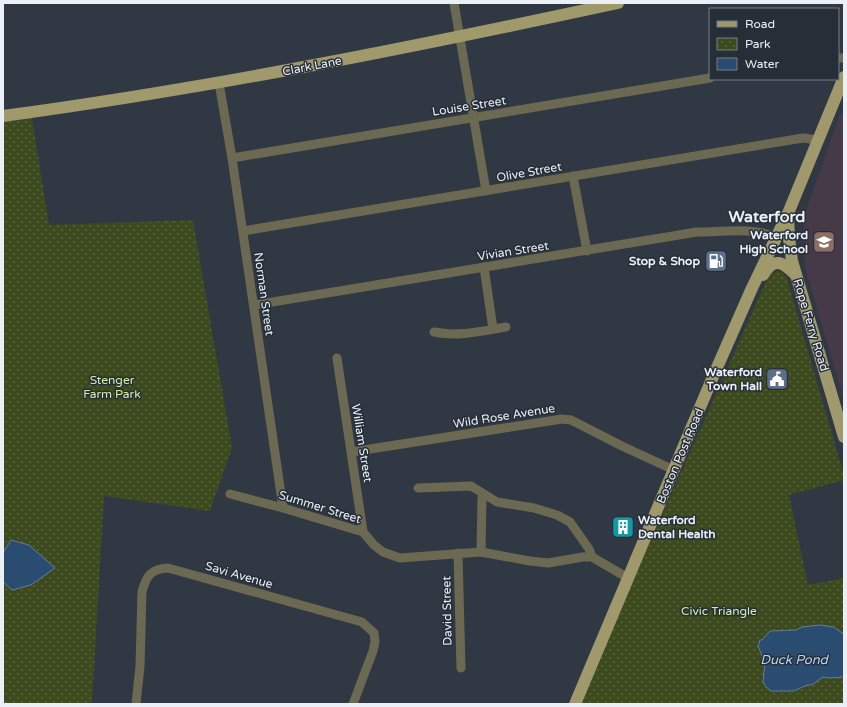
<svg xmlns="http://www.w3.org/2000/svg" width="847" height="707" font-family="'Varela Round',sans-serif">
<style>
.commercial{fill:#463a49}
.park{fill:url(#park-dots)}
.water{fill:#2b4c71;stroke:#657d99}
.lines{fill:none;stroke-linecap:round;stroke-linejoin:round}
.minor{stroke:#6c6953;stroke-width:9}
.major{stroke:#a0996c;stroke-width:12}
.labels{text-anchor:middle;stroke-width:3;stroke-linejoin:round;paint-order:stroke}
.street-label{font-size:12px;fill:#ebf0f7;stroke:#262e38}
.poi-label{font-size:12px;font-weight:bold;fill:#ebf0f7;stroke:#262e38;text-anchor:end}
.park-label{font-size:12px;fill:#d5f0a2;stroke:#262e38}
.water-label{font-size:13px;font-style:italic;fill:#b7d7fd;stroke:#262e38}
.district-label{font-size:16px;font-weight:bold;fill:#ebf0f7;stroke:#262e38}
</style>
<defs>
<pattern id="park-dots" width="8" height="8" patternUnits="userSpaceOnUse"><rect width="8" height="8" fill="#3c4a1d"/><path d="M2 2h.1M6 6h.1" fill="none" stroke="#58643f" stroke-width="1.8" stroke-linecap="round"/></pattern>
</defs>
<rect width="100%" height="100%" fill="#303843"/>
<!-- commercial -->
<path class="commercial" d="M 844,113 L 844,400 L 805,268 L 804,216 L 840,114 Z"/>
<!-- park -->
<g class="park">
<path d="M 32,118 L 49,225 L 193,220 L 232,448 L 210,511 L 104,496 L 92,704 L 3,704 L 3,122 Z"/>
<path d="M 777,271 L 782,272 L 786,276 L 844,475 L 844,480 L 789,495 L 808,585 L 844,578 L 844,704 L 578,704 L 768,277 L 773,273 Z"/>
</g>
<!-- water -->
<g class="water">
<path d="M 11,540 L 29,545 L 55,568 L 31,585 L 12,590 L 3,582 L 3,553 Z"/>
<path d="M 820,625 L 833,627 L 844,634 L 844,677 L 829,678 L 823,677 L 812,685 L 807,685 L 794,691 L 771,691 L 766,687 L 763,682 L 765,663 L 758,646 L 760,640 L 762,640 L 770,631 L 796,630 L 802,627 Z"/>
</g>
<g class="lines">
<!-- minor -->
<g class="minor">
<path d="M 454,3 L 486,191"/>
<path d="M 838,58 L 844,58"/>
<path d="M 219,83 L 232,158 L 283,508"/>
<path d="M 232,158 L 710,78"/>
<path d="M 573,176 L 587,251"/>
<path d="M 243,231 L 803,138 L 818,140"/>
<path d="M 484,267 L 493,329"/>
<path d="M 254,305 L 697,232 C 722,232 752,227 776,237"/>
<path d="M 434,332 C 457,337 482,331 506,327"/>
<path d="M 337,358 L 363,532"/>
<path d="M 351,452 L 562,419 L 571,420 L 624,447 L 674,470"/>
<path d="M 418,488 L 471,486 L 497,502 L 534,508 L 557,515 L 570,522 L 589,549 L 592,557"/>
<path d="M 230,494 L 283,508 L 363,532 L 374,545 L 383,552 L 400,558 L 481,552 L 530,561 L 548,563 L 583,557 L 592,557 L 628,578"/>
<path d="M 481,552 L 482,498 L 484,495"/>
<path d="M 458,553 L 461,668"/>
<path d="M 136,704 L 140,666 L 142,592 C 146,576 151,569 168,568 L 362,622 L 374,633 L 375,642 L 373,651 L 353,704"/>
</g>
<!-- major -->
<g class="major">
<path d="M 3,116 C 210,88 414,47 618,3"/>
<path d="M 788,216 L 789,238 L 792,261 L 844,437"/>
<path d="M 763,275 C 774,256 783,262 796,275"/>
<path d="M 575,704 L 712,379 L 752,288 L 789,211 L 844,77"/>
</g>
</g>
<!-- icons -->
<defs>
<g id="school-square" transform="scale(1.15)"><rect x="-9" y="-9" width="18" height="18" rx="4" fill="#8d6e63" stroke="#262e38"/><path d="M0-5L7-2L0 1L-7-2ZM-4 1L0 2.5L4 1V4Q0 6-4 4Z" fill="#fff"/></g>
<g id="fuel-square" transform="scale(1.15)"><rect x="-9" y="-9" width="18" height="18" rx="4" fill="#5c6f8a" stroke="#262e38"/><path d="M-5.5-6h7V0h2V4h1.3V-2.5L3-4.5l.8-.8L6-3V5H2.5V1h-1V6h-7ZM-4.2-4.7v3.2H.2V-4.7Z" fill="#fff"/></g>
<g id="civic-square" transform="scale(1.15)"><rect x="-9" y="-9" width="18" height="18" rx="4" fill="#5c6f8a" stroke="#262e38"/><path d="M-.6-6.5H3V-4.5H.6V-3L4-1V1h2V6H-6V1h2V-1L-.6-3ZM-1.2 2.5V6h2.4V2.5Z" fill="#fff"/></g>
<g id="building-square" transform="scale(1.15)"><rect x="-9" y="-9" width="18" height="18" rx="4" fill="#0f9aa8" stroke="#262e38"/><path d="M-4-6H4V6H1V3H-1V6H-4ZM-2.5-4.3h1.7v1.8h-1.7ZM.8-4.3h1.7v1.8H.8ZM-2.5-1h1.7V.8h-1.7ZM.8-1h1.7V.8H.8Z" fill="#fff"/></g>
</defs>
<g fill-rule="evenodd">
<use href="#school-square" x="824" y="242"/>
<use href="#fuel-square" x="716" y="261"/>
<use href="#civic-square" x="777" y="379"/>
<use href="#building-square" x="623" y="527"/>
</g>
<g class="labels">
<!-- street labels -->
<g class="street-label">
<text transform="translate(312 66) rotate(-11)" y="4">Clark Lane</text>
<text transform="translate(469 106) rotate(-9)" y="4">Louise Street</text>
<text transform="translate(529 172) rotate(-10)" y="4">Olive Street</text>
<text transform="translate(513 251) rotate(-9)" y="4">Vivian Street</text>
<text transform="translate(264 294) rotate(82)" y="4">Norman Street</text>
<text transform="translate(811 325) rotate(73)" y="4">Rope Ferry Road</text>
<text transform="translate(504 416) rotate(-9)" y="4">Wild Rose Avenue</text>
<text transform="translate(362 443) rotate(81)" y="4">William Street</text>
<text transform="translate(680 456) rotate(-67)" y="4">Boston Post Road</text>
<text transform="translate(320 507) rotate(17)" y="4">Summer Street</text>
<text transform="translate(239 575) rotate(16)" y="4">Savi Avenue</text>
<text transform="translate(447 611) rotate(-91)" y="4">David Street</text>
</g>
<!-- poi labels -->
<g class="poi-label">
<text x="808" y="239">Waterford<tspan x="808" dy="14">High School</tspan></text>
<text x="700" y="265">Stop &amp; Shop</text>
<text x="762" y="376">Waterford<tspan x="762" dy="14">Town Hall</tspan></text>
<text x="638" y="524" text-anchor="start">Waterford<tspan x="638" dy="14">Dental Health</tspan></text>
</g>
<!-- park labels -->
<g class="park-label">
<text x="112" y="384">Stenger<tspan x="112" dy="14">Farm Park</tspan></text>
<text x="719" y="615">Civic Triangle</text>
</g>
<!-- water labels -->
<g class="water-label">
<text x="794" y="664">Duck Pond</text>
</g>
<!-- district labels -->
<g class="district-label">
<text x="767" y="222">Waterford</text>
</g>
</g>
<!-- border -->
<rect width="847" height="707" fill="none" stroke="#ebf0f7" stroke-width="8"/>
<!-- legend -->
<rect x="709" y="8" width="130" height="72" fill="#262e38" stroke="#757c84"/>
<rect x="717" y="21" width="20" height="6" fill="#a0996c" stroke="#757c84"/>
<text x="745" y="28" font-size="12" fill="#ebf0f7">Road</text>
<rect x="717" y="38" width="20" height="12" fill="url(#park-dots)" stroke="#757c84"/>
<text x="745" y="48" font-size="12" fill="#ebf0f7">Park</text>
<rect x="717" y="58" width="20" height="12" fill="#2b4c71" stroke="#757c84"/>
<text x="745" y="68" font-size="12" fill="#ebf0f7">Water</text>
</svg>
